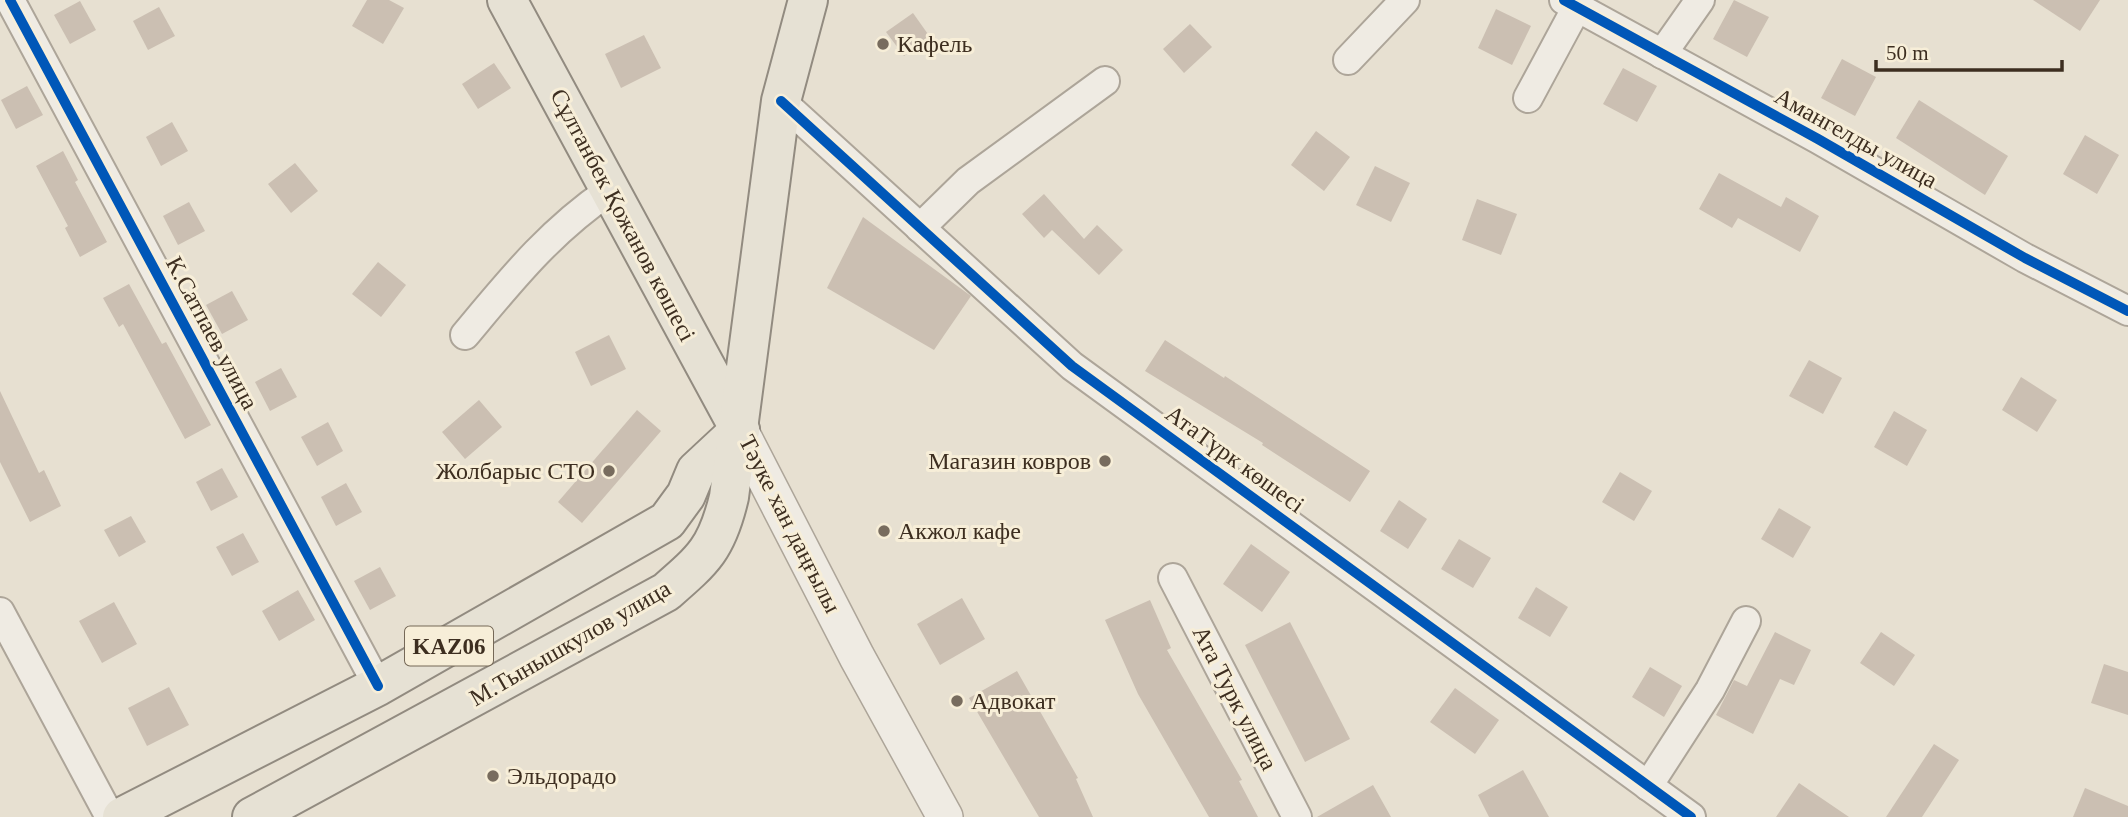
<svg xmlns="http://www.w3.org/2000/svg" width="2128" height="817" font-family="'Times New Roman',serif">
<style>
.building{fill:#cbbfb2}
.lines{fill:none;stroke-linecap:round;stroke-linejoin:round}
.minor-casing{stroke:#ada599;stroke-width:32}
.tertiary-casing{stroke:#ada599;stroke-width:38}
.primary-casing{stroke:#928b80;stroke-width:42}
.minor{stroke:#efebe3;stroke-width:28}
.tertiary{stroke:#efebe3;stroke-width:35}
.primary{stroke:#e6e1d4;stroke-width:38}
.cycleway-casing{stroke:#f7eed8;stroke-width:15}
.cycleway{stroke:#0057b8;stroke-width:10}
.poi-dot{fill:#786c5e;stroke:#f7eed8;stroke-width:2.5}
.labels{text-anchor:middle;stroke-width:6;stroke-linejoin:round;paint-order:stroke}
.shield{fill:#f7eed8;stroke:#756857;stroke-width:2}
.shield-label{font-size:23px;font-weight:bold;fill:#3d2e20}
.poi-label{font-size:24px;fill:#3d2e20;stroke:#f7eed8;text-anchor:start}
.street-label{font-size:24px;fill:#3d2e20;stroke:#f7eed8}
</style>
<rect width="100%" height="100%" fill="#e7e0d1"/>
<!-- building -->
<g class="building">
<path d="M 367,0 L 389,0 L 404,8 L 383,44 L 352,26 Z"/>
<path d="M 1734,0 L 1769,17 L 1747,57 L 1713,39 Z"/>
<path d="M 2033,0 L 2100,0 L 2080,31 Z"/>
<path d="M 80,1 L 96,30 L 70,44 L 54,15 Z"/>
<path d="M 159,7 L 175,36 L 148,50 L 133,21 Z"/>
<path d="M 1496,9 L 1531,26 L 1512,65 L 1478,48 Z"/>
<path d="M 913,13 L 930,37 L 904,56 L 886,32 Z"/>
<path d="M 1190,24 L 1212,47 L 1184,73 L 1163,49 Z"/>
<path d="M 644,35 L 661,68 L 621,88 L 605,54 Z"/>
<path d="M 1842,59 L 1876,77 L 1855,116 L 1821,98 Z"/>
<path d="M 494,63 L 511,88 L 478,109 L 462,84 Z"/>
<path d="M 1623,68 L 1657,86 L 1637,122 L 1603,104 Z"/>
<path d="M 27,86 L 43,115 L 16,129 L 1,100 Z"/>
<path d="M 1919,100 L 2008,156 L 1985,195 L 1896,138 Z"/>
<path d="M 172,122 L 188,151 L 161,166 L 146,137 Z"/>
<path d="M 1316,131 L 1350,157 L 1324,191 L 1291,165 Z"/>
<path d="M 2085,135 L 2119,155 L 2097,194 L 2063,174 Z"/>
<path d="M 63,151 L 78,180 L 75,182 L 107,242 L 80,257 L 65,228 L 68,226 L 36,166 Z"/>
<path d="M 295,163 L 318,191 L 291,213 L 268,184 Z"/>
<path d="M 1375,166 L 1410,183 L 1391,222 L 1356,205 Z"/>
<path d="M 1719,173 L 1781,207 L 1786,197 L 1819,216 L 1800,252 L 1738,218 L 1732,228 L 1699,209 Z"/>
<path d="M 1044,194 L 1084,239 L 1097,225 L 1123,250 L 1099,275 L 1052,230 L 1044,238 L 1022,214 Z"/>
<path d="M 1477,199 L 1517,214 L 1501,255 L 1462,240 Z"/>
<path d="M 189,202 L 205,231 L 178,245 L 163,216 Z"/>
<path d="M 863,217 L 971,296 L 934,350 L 827,288 Z"/>
<path d="M 378,262 L 406,285 L 381,317 L 352,294 Z"/>
<path d="M 129,284 L 162,344 L 166,342 L 211,425 L 185,439 L 123,324 L 119,327 L 103,298 Z"/>
<path d="M 232,291 L 248,320 L 222,334 L 206,305 Z"/>
<path d="M 609,335 L 626,369 L 591,386 L 575,352 Z"/>
<path d="M 1165,340 L 1224,378 L 1225,376 L 1370,471 L 1350,502 L 1262,445 L 1263,443 L 1145,371 Z"/>
<path d="M 1809,360 L 1842,378 L 1823,414 L 1789,396 Z"/>
<path d="M 281,368 L 297,397 L 270,411 L 255,382 Z"/>
<path d="M 2021,377 L 2057,400 L 2037,432 L 2002,410 Z"/>
<path d="M 0,391 L 39,473 L 44,470 L 61,506 L 30,522 L 0,462 Z"/>
<path d="M 479,400 L 502,427 L 465,459 L 442,432 Z"/>
<path d="M 637,410 L 661,431 L 582,523 L 558,502 Z"/>
<path d="M 1894,411 L 1927,430 L 1907,466 L 1874,447 Z"/>
<path d="M 328,422 L 343,451 L 317,466 L 301,437 Z"/>
<path d="M 222,468 L 238,497 L 211,511 L 196,482 Z"/>
<path d="M 1620,472 L 1652,491 L 1634,521 L 1602,502 Z"/>
<path d="M 346,483 L 362,512 L 336,526 L 321,497 Z"/>
<path d="M 1399,500 L 1427,519 L 1408,549 L 1380,531 Z"/>
<path d="M 1779,508 L 1811,527 L 1793,558 L 1761,539 Z"/>
<path d="M 131,516 L 146,542 L 119,557 L 104,530 Z"/>
<path d="M 243,533 L 259,562 L 232,576 L 216,547 Z"/>
<path d="M 1459,539 L 1491,558 L 1473,588 L 1441,569 Z"/>
<path d="M 1251,544 L 1290,572 L 1262,612 L 1223,584 Z"/>
<path d="M 380,567 L 396,596 L 370,610 L 354,581 Z"/>
<path d="M 1536,587 L 1568,607 L 1550,637 L 1518,618 Z"/>
<path d="M 298,590 L 315,620 L 279,641 L 262,611 Z"/>
<path d="M 962,598 L 985,639 L 940,665 L 917,624 Z"/>
<path d="M 1150,600 L 1171,648 L 1167,650 L 1242,780 L 1239,781 L 1258,817 L 1209,817 L 1138,694 L 1105,620 Z"/>
<path d="M 114,602 L 137,644 L 102,663 L 79,621 Z"/>
<path d="M 1290,622 L 1350,739 L 1305,762 L 1245,645 Z"/>
<path d="M 1775,632 L 1811,650 L 1794,685 L 1780,679 L 1753,734 L 1716,715 L 1734,680 L 1747,686 Z"/>
<path d="M 1881,632 L 1915,655 L 1894,686 L 1860,663 Z"/>
<path d="M 2104,664 L 2128,672 L 2128,715 L 2091,703 Z"/>
<path d="M 1650,667 L 1682,686 L 1664,717 L 1632,697 Z"/>
<path d="M 1017,671 L 1078,778 L 1076,779 L 1093,817 L 1039,817 L 969,698 Z"/>
<path d="M 169,687 L 189,725 L 147,746 L 128,708 Z"/>
<path d="M 1455,688 L 1499,720 L 1475,754 L 1430,722 Z"/>
<path d="M 1934,744 L 1959,760 L 1922,817 L 1886,817 Z"/>
<path d="M 1523,770 L 1549,817 L 1489,817 L 1478,795 Z"/>
<path d="M 1799,783 L 1849,817 L 1776,817 Z"/>
<path d="M 1373,785 L 1391,817 L 1317,817 Z"/>
<path d="M 2085,788 L 2128,806 L 2128,817 L 2073,817 Z"/>
</g>
<g class="lines">
<!-- minor casing -->
<g class="minor-casing">
<g id="minor">
<path d="M 10,0 L 378,686"/>
<path d="M 1564,0 L 1818,139 L 2025,258 L 2128,311"/>
<path d="M 1662,54 L 1700,0"/>
<path d="M 1348,60 L 1405,0"/>
<path d="M 1528,98 L 1577,7"/>
<path d="M 781,101 L 1072,366 L 1691,817"/>
<path d="M 920,228 L 968,181 L 1105,81"/>
<path d="M 465,335 C 511,280 549,232 609,191"/>
<path d="M 1173,578 L 1297,817"/>
<path d="M 0,612 L 110,817"/>
<path d="M 1648,786 L 1710,690 L 1746,621"/>
</g>
</g>
<!-- tertiary casing -->
<g class="tertiary-casing">
<path id="tertiary" d="M 740,430 L 857,657 L 945,817"/>
</g>
<!-- primary casing -->
<g class="primary-casing">
<g id="primary">
<path d="M 507,0 L 740,430"/>
<path d="M 122,817 L 378,686 L 667,521 L 686,495 L 696,471 L 740,430"/>
<path d="M 252,817 L 666,592 C 704,559 717,548 729,497 L 781,101 L 808,0"/>
</g>
</g>
<!-- minor -->
<use href="#minor" class="minor"/>
<!-- tertiary -->
<use href="#tertiary" class="tertiary"/>
<!-- primary -->
<use href="#primary" class="primary"/>
<!-- cycleway casing -->
<g class="cycleway-casing">
<g id="cycleway">
<path d="M 10,0 L 378,686"/>
<path d="M 1564,0 L 1818,139 L 2025,258 L 2128,311"/>
<path d="M 781,101 L 1072,366 L 1691,817"/>
</g>
</g>
<!-- cycleway -->
<use href="#cycleway" class="cycleway"/>
</g>
<!-- markers -->
<g class="poi-dot">
<circle cx="883" cy="44" r="7"/>
<circle cx="1105" cy="461" r="7"/>
<circle cx="609" cy="471" r="7"/>
<circle cx="884" cy="531" r="7"/>
<circle cx="957" cy="701" r="7"/>
<circle cx="493" cy="776" r="7"/>
</g>
<g class="labels">
<!-- shield labels -->
<rect class="shield" x="405" y="626.5" width="88" height="39" rx="5"/>
<g class="shield-label">
<text x="449" y="654">KАZ06</text>
</g>
<!-- poi labels -->
<g class="poi-label">
<text x="897" y="52">Кафель</text>
<text x="1091" y="469" text-anchor="end">Магазин ковров</text>
<text x="595" y="479" text-anchor="end">Жолбарыс СТО</text>
<text x="898" y="539">Акжол кафе</text>
<text x="971" y="709">Адвокат</text>
<text x="507" y="784">Эльдорадо</text>
</g>
<!-- street labels -->
<g class="street-label">
<text transform="translate(1856 138) rotate(29)" y="8">Амангелды улица</text>
<text transform="translate(623 215) rotate(62)" y="8">Сұлтанбек Қожанов көшесі</text>
<text transform="translate(212 333) rotate(62)" y="8">К.Сатпаев улица</text>
<text transform="translate(1235 459) rotate(36)" y="8">АтаТүрк көшесі</text>
<text transform="translate(790 524) rotate(63)" y="8">Тәуке хан даңғылы</text>
<text transform="translate(570 643) rotate(-30)" y="8">М.Тынышкулов улица</text>
<text transform="translate(1235 698) rotate(63)" y="8">Ата Турк улица</text>
</g>
</g>
<!-- scale -->
<path d="M1876 60v10h186v-10" fill="none" stroke="#3d2e20" stroke-width="3.5"/>
<text x="1886" y="60" font-size="21" fill="#3d2e20" stroke="#f7eed8" stroke-width="5" paint-order="stroke">50 m</text>
</svg>
